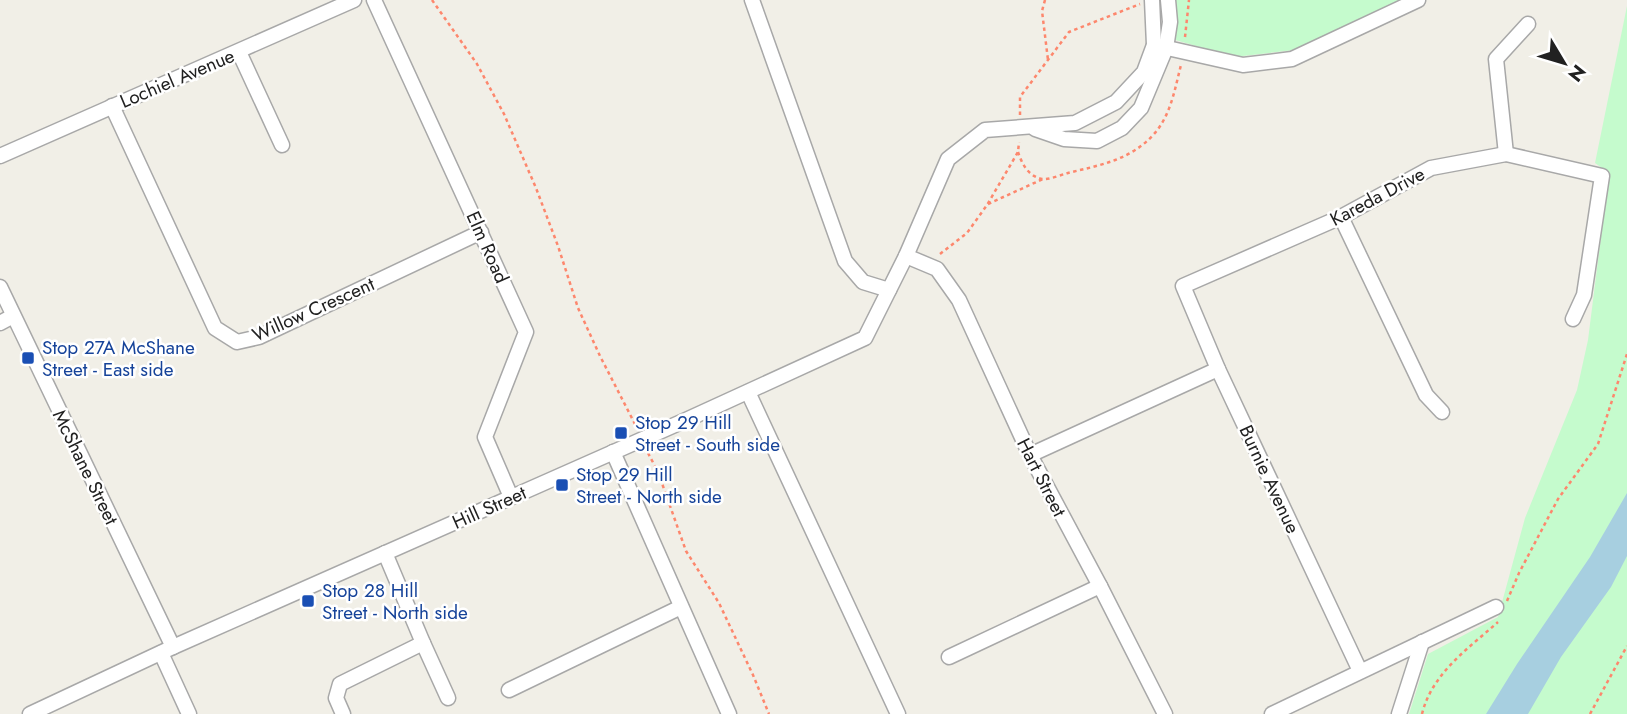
<svg xmlns="http://www.w3.org/2000/svg" width="1627" height="714" font-family="Jost,sans-serif">
<style>
.park{fill:#c5fbcd}
.water{fill:#a7cfe0}
.lines{fill:none;stroke-linecap:round;stroke-linejoin:round}
.minor-casing{stroke:#a8a8a8;stroke-width:17}
.path{stroke:#fd876d;stroke-width:2.5;stroke-dasharray:3.5 3.5;stroke-linecap:butt}
.minor{stroke:#fff;stroke-width:14}
.transit-dot{fill:#1a4fb4;stroke:#fff;stroke-width:2.5}
.labels{text-anchor:middle;stroke-width:5;stroke-linejoin:round;paint-order:stroke}
.street-label{font-size:19px;fill:#212121;stroke:#fff}
.transit-label{font-size:19px;fill:#164399;stroke:#fff;text-anchor:start}
</style>
<rect width="100%" height="100%" fill="#f1efe7"/>
<!-- park -->
<g class="park">
<path d="M 1175,0 L 1407,0 L 1295,50 L 1234,57 L 1172,39 Z"/>
<path d="M 1627,6 L 1627,714 L 1409,714 L 1428,654 L 1498,617 L 1525,518 L 1577,390 L 1588,340 L 1609,173 L 1595,163 Z"/>
</g>
<!-- water -->
<path class="water" d="M 1627,493 L 1627,556 L 1611,587 L 1561,657 L 1528,714 L 1486,714 L 1517,664 L 1590,557 Z"/>
<g class="lines">
<!-- minor casing -->
<g class="minor-casing">
<g id="minor">
<path d="M 374,0 L 526,332 L 485,437 L 511,497"/>
<path d="M 752,0 L 845,261 L 863,282 L 889,290"/>
<path d="M 1154,45 L 1243,65 L 1292,59 L 1418,0"/>
<path d="M 239,52 L 282,145"/>
<path d="M 112,106 L 215,328 L 237,342 L 259,337 L 481,232"/>
<path d="M 1035,129 L 1064,139 L 1097,141 L 1122,128 L 1141,108 L 1166,48 L 1170,22 L 1168,0"/>
<path d="M 1506,154 L 1496,59 L 1528,24"/>
<path d="M 0,156 L 354,0"/>
<path d="M 1341,217 L 1426,395 L 1442,412"/>
<path d="M 906,256 L 937,269 L 959,300 L 1030,455 L 1100,586 L 1165,714"/>
<path d="M 0,287 L 173,647"/>
<path d="M 0,323 L 13,316"/>
<path d="M 748,392 L 898,714"/>
<path d="M 613,452 L 729,714"/>
<path d="M 1030,455 L 1218,369"/>
<path d="M 423,643 L 448,698"/>
<path d="M 161,653 L 189,714"/>
<path d="M 949,657 L 1100,586"/>
<path d="M 1360,671 L 1218,369 L 1183,286 L 1341,217 L 1431,168 L 1506,154 L 1602,176 L 1584,295 L 1573,319"/>
<path d="M 509,690 L 681,607"/>
<path d="M 30,714 L 173,647 L 686,420 L 865,338 L 906,256 L 948,159 L 985,130 L 1075,123 L 1116,102 L 1144,72 L 1154,45 L 1152,0"/>
<path d="M 343,714 L 336,698 L 340,684 L 423,643 L 385,553"/>
<path d="M 1272,714 L 1496,607"/>
<path d="M 1399,714 L 1422,642"/>
</g>
</g>
<!-- path -->
<g class="path">
<path d="M 432,0 L 477,64 L 504,114 L 536,188 L 558,246 L 578,308 L 600,356 L 637,428"/>
<path d="M 1045,0 L 1042,11 L 1048,60"/>
<path d="M 1185,37 L 1189,0"/>
<path d="M 1020,115 L 1020,97 L 1069,32 L 1140,4"/>
<path d="M 1018,152 C 1022,164 1028,176 1042,179 C 1049,180 1060,175 1068,173 C 1100,165 1131,160 1154,134 C 1171,115 1175,88 1181,65"/>
<path d="M 988,204 L 1043,179"/>
<path d="M 940,254 L 967,233 L 987,205 L 1018,152 L 1019,142"/>
<path d="M 648,453 L 658,472 L 686,551 L 719,603 L 753,675 L 769,714"/>
<path d="M 1507,601 L 1519,573 L 1558,499 L 1598,444 L 1627,354"/>
<path d="M 1422,714 C 1432,673 1469,648 1498,622"/>
<path d="M 1590,714 L 1627,646"/>
</g>
<!-- minor -->
<use href="#minor" class="minor"/>
</g>
<!-- markers -->
<g class="transit-dot">
<rect x="21" y="351" width="14" height="14" rx="3.5"/>
<rect x="614" y="426" width="14" height="14" rx="3.5"/>
<rect x="555" y="478" width="14" height="14" rx="3.5"/>
<rect x="301" y="594" width="14" height="14" rx="3.5"/>
</g>
<g class="labels">
<!-- street labels -->
<g class="street-label">
<text transform="translate(177 78) rotate(-23)" y="7">Lochiel Avenue</text>
<text transform="translate(1377 196) rotate(-28)" y="7">Kareda Drive</text>
<text transform="translate(488 247) rotate(66)" y="7">Elm Road</text>
<text transform="translate(313 309) rotate(-24)" y="7">Willow Crescent</text>
<text transform="translate(86 467) rotate(64)" y="7">McShane Street</text>
<text transform="translate(1042 477) rotate(63)" y="7">Hart Street</text>
<text transform="translate(1270 479) rotate(65)" y="7">Burnie Avenue</text>
<text transform="translate(489 507) rotate(-24)" y="7">Hill Street</text>
</g>
<!-- transit labels -->
<g class="transit-label">
<text x="42" y="354">Stop 27A McShane<tspan x="42" dy="22">Street - East side</tspan></text>
<text x="635" y="429">Stop 29 Hill<tspan x="635" dy="22">Street - South side</tspan></text>
<text x="576" y="481">Stop 29 Hill<tspan x="576" dy="22">Street - North side</tspan></text>
<text x="322" y="597">Stop 28 Hill<tspan x="322" dy="22">Street - North side</tspan></text>
</g>
</g>
<!-- north arrow -->
<g transform="translate(1564 63) rotate(128)" stroke="#ffffff" stroke-width="5" paint-order="stroke">
<path d="M0-5L12 26L0 18L-12 26Z" fill="#212121"/>
<text y="-10" font-size="19" font-weight="bold" text-anchor="middle" fill="#212121">N</text>
</g>
</svg>
